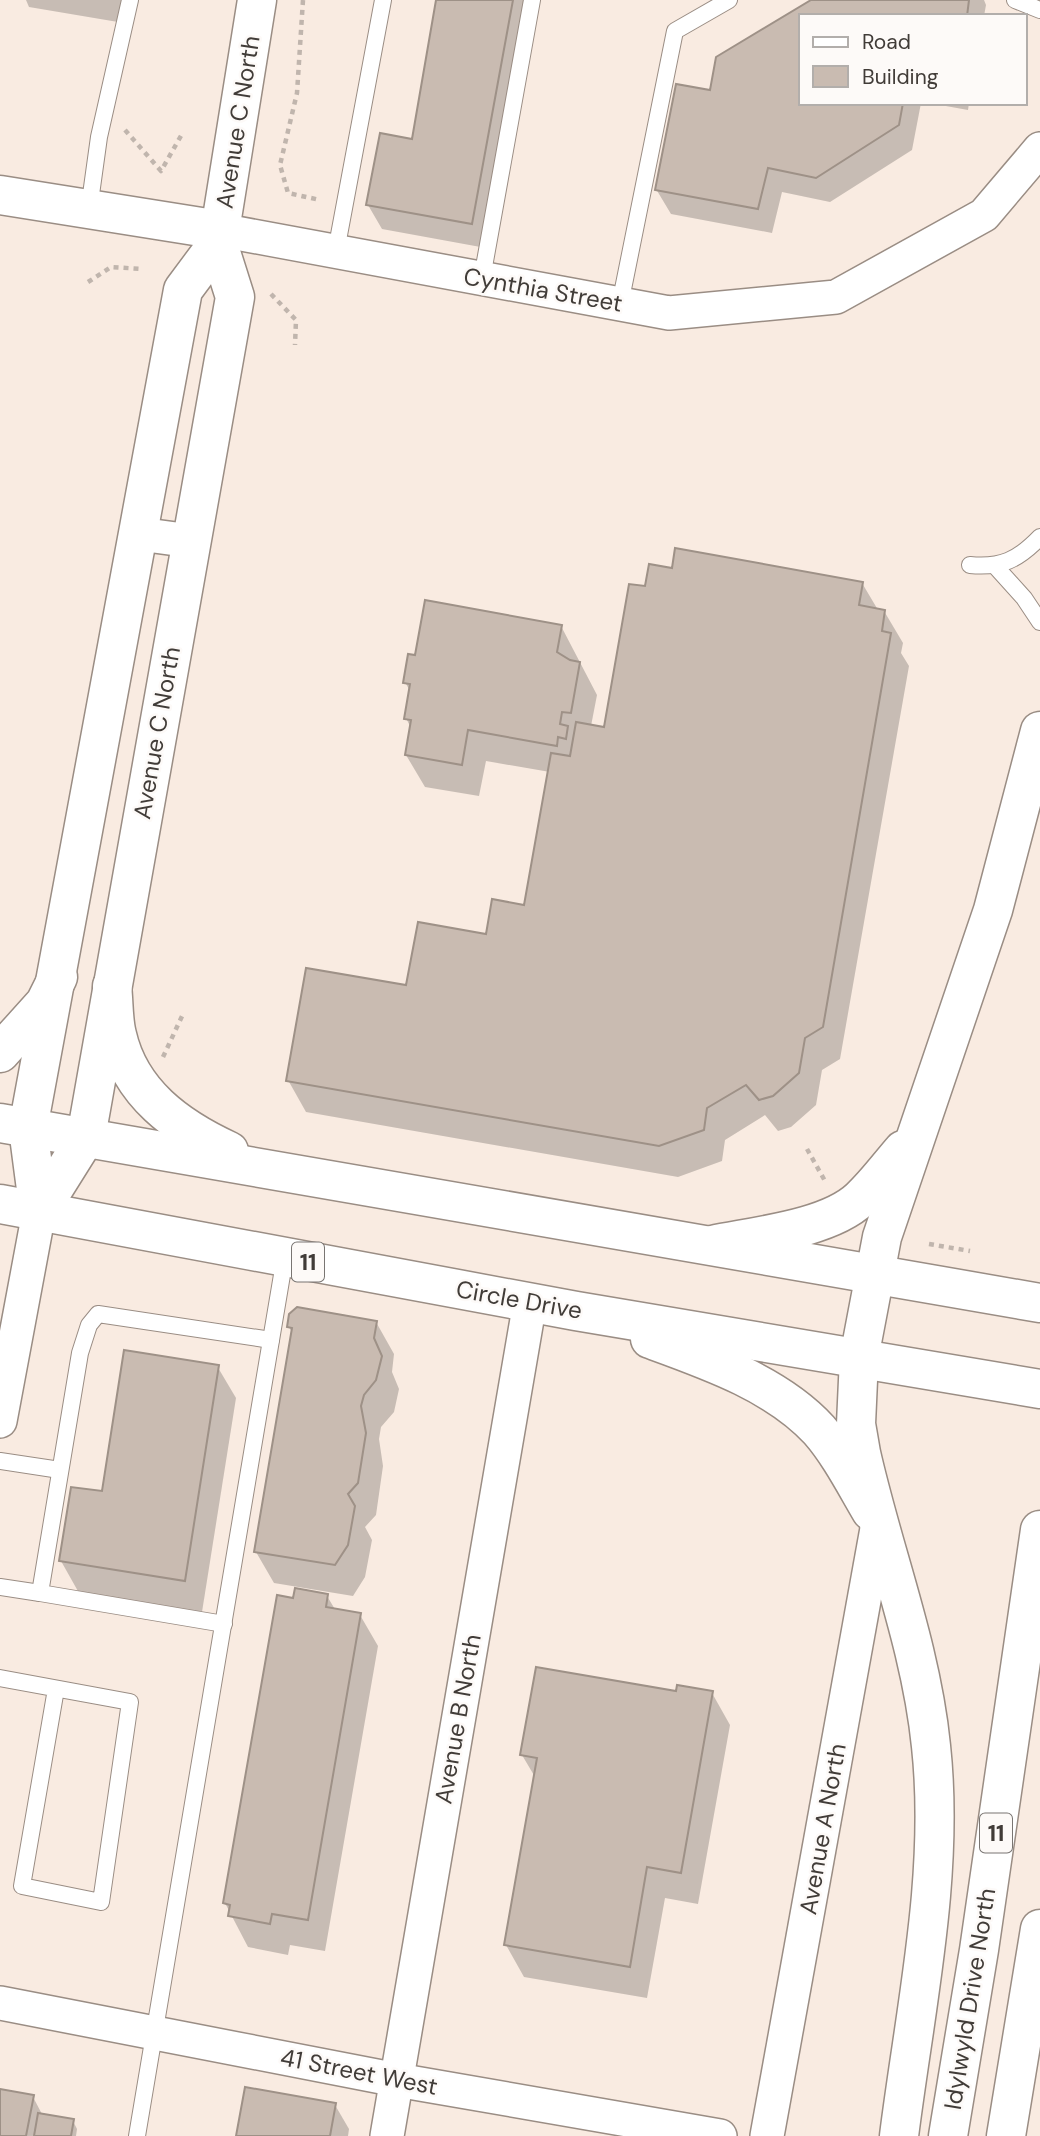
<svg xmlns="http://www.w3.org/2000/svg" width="1040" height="2136" font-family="'DM Sans',sans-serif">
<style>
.shadow{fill:#0003}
.building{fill:#c9bbb1;stroke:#9e9187;stroke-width:2}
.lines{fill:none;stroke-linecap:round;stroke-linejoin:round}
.service-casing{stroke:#9a8d84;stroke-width:18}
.minor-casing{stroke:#9a8d84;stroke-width:36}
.tertiary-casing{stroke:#9a8d84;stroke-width:41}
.secondary-casing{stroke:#9a8d84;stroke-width:41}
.trunk-casing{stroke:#9a8d84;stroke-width:41}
.motorway-casing{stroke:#9a8d84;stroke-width:41}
.path{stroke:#c0b5ad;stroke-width:4.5;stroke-dasharray:5 5;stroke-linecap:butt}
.service{stroke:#fff;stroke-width:16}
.minor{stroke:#fff;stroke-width:33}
.tertiary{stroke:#fff;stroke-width:38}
.secondary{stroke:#fff;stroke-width:38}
.trunk{stroke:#fff;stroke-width:38}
.motorway{stroke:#fff;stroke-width:38}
.labels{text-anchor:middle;stroke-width:5;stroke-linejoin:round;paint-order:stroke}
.shield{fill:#fdfaf8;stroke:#797572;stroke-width:2}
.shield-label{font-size:23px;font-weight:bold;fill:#413c38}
.street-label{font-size:24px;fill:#413c38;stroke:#fdfaf8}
</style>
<rect width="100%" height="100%" fill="#f9ebe1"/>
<!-- shadow -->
<g class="shadow">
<path d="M 26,0 L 122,0 L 118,22 L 29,7 Z"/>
<path d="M 438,0 L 531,0 L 486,248 L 382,229 L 368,205 L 413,141 Z"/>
<path d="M 814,0 L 984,0 L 986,5 L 984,16 L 800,16 L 800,103 L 921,103 L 912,150 L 830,202 L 782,192 L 772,233 L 671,214 L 656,189 L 712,92 Z"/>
<path d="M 929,103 L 969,103 L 968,110 Z"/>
<path d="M 673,570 L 862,583 L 878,610 L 884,611 L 903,643 L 901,653 L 909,666 L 840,1059 L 822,1070 L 816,1105 L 791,1127 L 778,1131 L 765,1115 L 725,1140 L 722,1161 L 678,1177 L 306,1112 L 288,1080 L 408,987 L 526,907 L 550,772 L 486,761 L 479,796 L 425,787 L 406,755 L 411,728 L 406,718 L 410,691 L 405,682 L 561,626 L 597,695 L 591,726 L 606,729 L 646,588 Z"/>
<path d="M 376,1322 L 394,1354 L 392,1372 L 399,1389 L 394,1412 L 381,1427 L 379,1439 L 383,1466 L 376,1515 L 365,1527 L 372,1540 L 365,1577 L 353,1596 L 274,1583 L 256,1552 L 293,1334 L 289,1327 Z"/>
<path d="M 217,1366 L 236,1398 L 202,1612 L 79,1593 L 61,1561 L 103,1493 Z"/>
<path d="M 327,1596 L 336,1611 L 360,1615 L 378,1646 L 325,1951 L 290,1945 L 288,1955 L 248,1947 L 225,1903 L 294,1600 Z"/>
<path d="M 677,1693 L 712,1693 L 730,1725 L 698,1904 L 665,1898 L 647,1998 L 524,1977 L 506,1945 L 535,1777 L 522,1755 Z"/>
<path d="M 0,2091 L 33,2097 L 43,2116 L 73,2121 L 77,2129 L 76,2136 L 0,2136 Z"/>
<path d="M 335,2105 L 349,2129 L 348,2136 L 238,2136 Z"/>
</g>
<!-- building -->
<g class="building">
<path d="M 436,0 L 513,0 L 472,224 L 366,205 L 380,133 L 412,139 Z"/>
<path d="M 811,0 L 969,0 L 967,16 L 800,16 L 800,103 L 903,103 L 899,125 L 816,178 L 768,168 L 758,209 L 655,190 L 676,84 L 710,90 L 716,57 Z"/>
<path d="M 675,548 L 863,582 L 859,605 L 885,610 L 882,631 L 891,633 L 823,1027 L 805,1038 L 799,1073 L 773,1096 L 759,1100 L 746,1085 L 707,1108 L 704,1130 L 659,1146 L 286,1081 L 306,968 L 406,985 L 418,922 L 486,934 L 492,899 L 524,905 L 551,753 L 570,756 L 576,722 L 604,727 L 629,584 L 645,586 L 649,564 L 672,568 Z"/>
<path d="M 425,600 L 562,625 L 557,652 L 570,660 L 580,662 L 571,713 L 562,712 L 560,724 L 568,726 L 566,739 L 558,737 L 557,746 L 468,730 L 462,765 L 405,755 L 411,720 L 404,719 L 410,684 L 403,683 L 408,654 L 415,655 Z"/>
<path d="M 297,1307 L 377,1321 L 374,1338 L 382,1356 L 376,1380 L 364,1395 L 361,1406 L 366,1433 L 358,1483 L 348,1494 L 355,1506 L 348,1545 L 335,1565 L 254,1552 L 292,1328 L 287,1327 L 289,1314 Z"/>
<path d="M 124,1350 L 219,1365 L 185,1581 L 59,1561 L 71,1487 L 102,1491 Z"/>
<path d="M 295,1588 L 328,1594 L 326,1607 L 361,1613 L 308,1920 L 272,1914 L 270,1924 L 228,1916 L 230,1905 L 223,1903 L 277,1595 L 293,1598 Z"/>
<path d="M 536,1667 L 676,1691 L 677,1685 L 713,1691 L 681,1873 L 647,1867 L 630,1967 L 504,1945 L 537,1758 L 520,1755 Z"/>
<path d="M 245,2087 L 336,2103 L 330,2136 L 236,2136 Z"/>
<path d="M 0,2089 L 34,2095 L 26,2136 L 0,2136 Z"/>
<path d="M 38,2113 L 74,2119 L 71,2136 L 34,2136 Z"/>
</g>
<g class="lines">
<!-- service casing -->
<g class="service-casing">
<g id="service">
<path d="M 1015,0 L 1040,10"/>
<path d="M 89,209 L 99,137 L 130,0"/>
<path d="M 336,251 L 383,0"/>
<path d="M 482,278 L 532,0"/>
<path d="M 620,304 L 675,31 L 729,0"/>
<path d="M 970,565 C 1001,568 1018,560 1040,537"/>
<path d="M 996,567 L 1024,598 L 1040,622"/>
<path d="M 0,1461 L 60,1470"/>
<path d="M 0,1587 L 40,1593"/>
<path d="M 224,1624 L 40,1593 L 80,1353 L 89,1325 L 98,1314 L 271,1340"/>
<path d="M 0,1678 L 130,1702 L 101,1902 L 22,1886 L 56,1689"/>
<path d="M 137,2136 L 285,1257"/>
</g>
</g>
<!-- minor casing -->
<g class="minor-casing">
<g id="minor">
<path d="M 220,230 L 669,313 L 836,297 L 984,215 L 1040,149"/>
<path d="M 139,534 L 191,541"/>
<path d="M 0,1421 L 39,1212"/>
<path d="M 0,2003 L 397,2080 L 720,2136"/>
<path d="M 387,2136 L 530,1302"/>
<path d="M 767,2136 L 878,1523"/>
</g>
</g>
<!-- tertiary casing -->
<g class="tertiary-casing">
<path id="tertiary" d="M 0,195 L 220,230"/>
</g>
<!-- secondary casing -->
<g class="secondary-casing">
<g id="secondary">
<path d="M 39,1212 L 86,1137 L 235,297 L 218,243 L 257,0"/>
<path d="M 39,1212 L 28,1128 L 183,290 L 218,243"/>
</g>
</g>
<!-- trunk casing -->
<g class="trunk-casing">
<g id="trunk">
<path d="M 112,986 C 114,1002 113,1020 117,1035 C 130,1093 177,1127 229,1151"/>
<path d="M 0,1053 L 45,1003 L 58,977"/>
<path d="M 0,1123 L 1040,1303"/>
<path d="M 0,1204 L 576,1311 L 1040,1389"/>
<path d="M 650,1339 C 708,1360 777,1384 819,1430 C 840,1454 855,1484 871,1511"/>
</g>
</g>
<!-- motorway casing -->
<g class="motorway-casing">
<g id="motorway">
<path d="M 712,1245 C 755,1236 828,1229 860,1199 C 876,1184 889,1166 903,1150"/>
<path d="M 899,2136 C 915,2009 945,1875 931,1746 C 921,1646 883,1551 861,1453 L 856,1424 L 859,1358 L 882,1237 L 993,910 L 1040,731"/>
<path d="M 948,2136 L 979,1950 L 1040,1530"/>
<path d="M 1006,2136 L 1040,1929"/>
</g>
</g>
<!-- path -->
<g class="path">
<path d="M 303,0 L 297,93 L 280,165 L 288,193 L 320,200"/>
<path d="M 125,130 L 161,171 L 182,134"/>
<path d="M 88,282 L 111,267 L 142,269"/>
<path d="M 271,294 L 296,320 L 295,345"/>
<path d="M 163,1057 L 183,1014"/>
<path d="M 807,1149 L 825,1181"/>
<path d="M 929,1244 L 970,1251"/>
</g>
<!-- service -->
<use href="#service" class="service"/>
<!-- minor -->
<use href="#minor" class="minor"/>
<!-- tertiary -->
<use href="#tertiary" class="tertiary"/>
<!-- secondary -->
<use href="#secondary" class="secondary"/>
<!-- trunk -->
<use href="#trunk" class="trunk"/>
<!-- motorway -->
<use href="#motorway" class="motorway"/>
</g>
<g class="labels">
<!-- shield labels -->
<g class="shield">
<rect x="292" y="1242.5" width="32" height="39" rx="5"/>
<rect x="980" y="1813.5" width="32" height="39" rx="5"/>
</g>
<g class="shield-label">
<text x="308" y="1270">11</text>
<text x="996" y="1841">11</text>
</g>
<!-- street labels -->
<g class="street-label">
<text transform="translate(238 122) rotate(-81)" y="8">Avenue C North</text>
<text transform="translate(543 290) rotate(10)" y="8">Cynthia Street</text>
<text transform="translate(157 733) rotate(-80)" y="8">Avenue C North</text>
<text transform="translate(519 1300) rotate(10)" y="8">Circle Drive</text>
<text transform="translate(458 1719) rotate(-80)" y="8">Avenue B North</text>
<text transform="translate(823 1829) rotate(-80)" y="8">Avenue A North</text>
<text transform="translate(970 1999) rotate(-81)" y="8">Idylwyld Drive North</text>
<text transform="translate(359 2072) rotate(11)" y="8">41 Street West</text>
</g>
</g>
<!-- legend -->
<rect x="799" y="14" width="228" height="91" fill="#fdfaf8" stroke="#b2aeab" stroke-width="2"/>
<rect x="813" y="37" width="35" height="10" fill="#ffffff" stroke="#b2aeab" stroke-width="2"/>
<text x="862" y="49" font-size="21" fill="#413c38">Road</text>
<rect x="813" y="66" width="35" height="21" fill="#c9bbb1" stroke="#b2aeab" stroke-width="2"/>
<text x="862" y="84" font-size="21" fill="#413c38">Building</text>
</svg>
